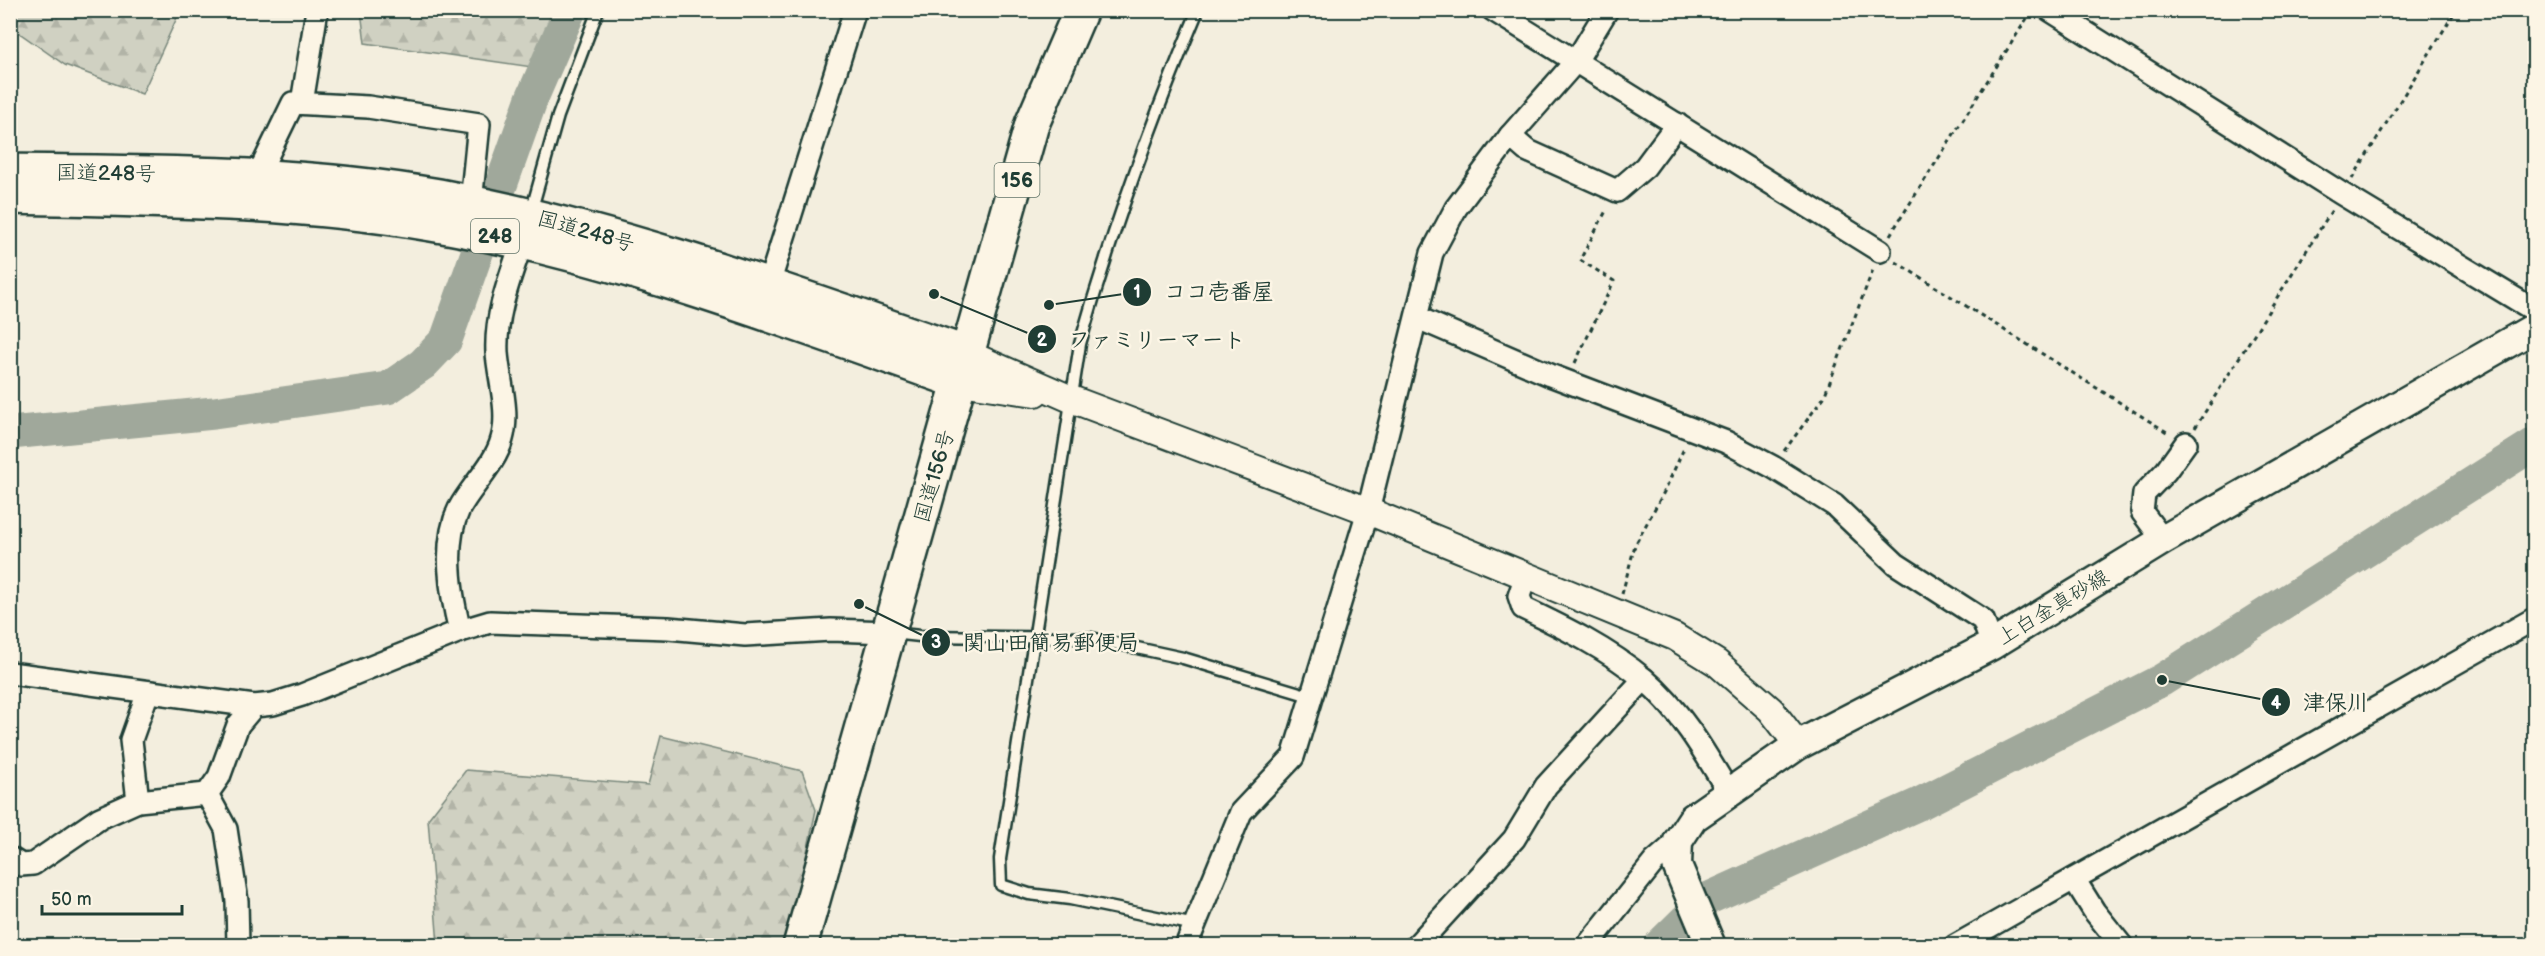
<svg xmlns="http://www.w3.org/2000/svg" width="2545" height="956" font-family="'Balsamiq Sans','Klee One',sans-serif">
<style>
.forest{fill:url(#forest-firs);stroke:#78877b;stroke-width:1.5}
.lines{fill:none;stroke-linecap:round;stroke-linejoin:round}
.river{stroke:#a0a89b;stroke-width:33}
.service-casing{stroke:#1f3d34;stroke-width:15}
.minor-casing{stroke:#1f3d34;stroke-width:26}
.tertiary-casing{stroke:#1f3d34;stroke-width:30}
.secondary-casing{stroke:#1f3d34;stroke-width:33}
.trunk-casing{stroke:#1f3d34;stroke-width:38}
.path{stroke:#1f3d34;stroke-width:3;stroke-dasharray:4.5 4.5;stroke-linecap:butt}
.service{stroke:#fcf5e5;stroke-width:10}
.minor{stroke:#fcf5e5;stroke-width:21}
.tertiary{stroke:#fcf5e5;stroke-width:26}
.secondary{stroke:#fcf5e5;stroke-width:28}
.trunk{stroke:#fcf5e5;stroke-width:33}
.labels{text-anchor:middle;stroke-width:5;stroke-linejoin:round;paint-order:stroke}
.shield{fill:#fcf5e5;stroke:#617469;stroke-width:1.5}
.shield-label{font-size:20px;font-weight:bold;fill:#1f3d34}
.street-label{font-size:21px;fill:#1f3d34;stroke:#fcf5e5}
.leader{fill:none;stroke:#1f3d34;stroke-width:2}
.callout-dot{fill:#1f3d34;stroke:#fcf5e5;stroke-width:2}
.mark-label{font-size:18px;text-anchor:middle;font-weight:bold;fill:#fff}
.callout-label{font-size:22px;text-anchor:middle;font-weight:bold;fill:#1f3d34;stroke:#fcf5e5;stroke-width:5;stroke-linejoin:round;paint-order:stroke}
</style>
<defs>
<pattern id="forest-firs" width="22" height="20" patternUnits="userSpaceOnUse" patternTransform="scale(1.5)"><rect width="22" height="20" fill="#d0d1c2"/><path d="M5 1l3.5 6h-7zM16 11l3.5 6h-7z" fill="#b2b4a7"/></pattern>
</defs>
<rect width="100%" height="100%" fill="#f3eede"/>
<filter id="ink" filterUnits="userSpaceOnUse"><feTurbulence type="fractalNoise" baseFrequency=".0167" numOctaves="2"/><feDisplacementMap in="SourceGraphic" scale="12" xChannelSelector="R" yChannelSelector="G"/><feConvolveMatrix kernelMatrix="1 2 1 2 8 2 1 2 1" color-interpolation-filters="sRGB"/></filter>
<g filter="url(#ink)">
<!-- forest -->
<g class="forest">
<path d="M 11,10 L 180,10 L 180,11 L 142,94 L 65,65 L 11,27 Z"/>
<path d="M 361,11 L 361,10 L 556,11 L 532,67 L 365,43 Z"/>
<path d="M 661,736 L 802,771 L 816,810 L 790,932 L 783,946 L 438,945 L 428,819 L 466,770 L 648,785 Z"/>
</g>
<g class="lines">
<!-- river -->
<g class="river">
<path d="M 10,433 L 214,413 L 388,388 L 423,364 L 446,340 L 532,98 L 570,10"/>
<path d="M 1659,946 L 1707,899 L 1919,804 L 2162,680 L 2534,444"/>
</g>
<!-- service casing -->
<g class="service-casing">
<g id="service">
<path d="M 531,212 L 558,116 L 598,10"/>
<path d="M 892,633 L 920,636 L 1091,638 L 1183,658 L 1313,697"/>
<path d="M 1195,925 L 1070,899 L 1029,894 L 1001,885 L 1000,859 L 1080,344 C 1112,230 1152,120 1198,10"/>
</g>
</g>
<!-- minor casing -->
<g class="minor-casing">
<g id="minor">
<path d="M 1493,10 L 1880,251"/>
<path d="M 2050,10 L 2342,194 L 2534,310"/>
<path d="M 302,103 L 317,10"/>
<path d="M 1510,136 L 1526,150 L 1617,191 L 1645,167 L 1677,124"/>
<path d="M 257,177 L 293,103 L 368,107 L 479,124 L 471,203"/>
<path d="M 769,284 L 855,10"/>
<path d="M 1418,318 L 1550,375 L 1726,442 L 1773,467 L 1834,505 L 1896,564 L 1983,620 L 1992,645"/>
<path d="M 2163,540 L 2142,512 L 2144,494 L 2166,471 L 2186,443"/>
<path d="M 1526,575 L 1519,596 L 1523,608 C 1565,628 1608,649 1644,679 C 1680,709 1706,754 1729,793"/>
<path d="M 460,631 C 451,595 442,545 459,509 C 471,486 495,465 502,439 C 510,412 499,380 497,353 C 495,314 510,278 522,242"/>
<path d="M 10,673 L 254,706 L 273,704 L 302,695 L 460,631 L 490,622 L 668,628 L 745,635 L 831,630 L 889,632"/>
<path d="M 207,794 L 226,829 L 237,901 L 238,946"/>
<path d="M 138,801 L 131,740 L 148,692"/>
<path d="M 10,858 L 21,865 L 33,864 L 100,818 L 138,801 L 207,794 L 219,777 L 238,725 L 254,706"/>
<path d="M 2074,879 L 2094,911 L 2122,946"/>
<path d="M 1186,946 L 1241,812 L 1293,757 L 1368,511 L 1432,253 L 1456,208 L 1510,136 L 1576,61 L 1607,10"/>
<path d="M 1416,946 L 1514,839 L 1546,786 L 1644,679"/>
<path d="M 1587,946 L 1654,862 L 1678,841"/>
<path d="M 1955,946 L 2534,619"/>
</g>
</g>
<!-- tertiary casing -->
<g class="tertiary-casing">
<g id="tertiary">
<path d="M 968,354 L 1071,399 L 1368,511 L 1675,637 L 1717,663 L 1771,710 L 1798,745"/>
<path d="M 960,382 L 1035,393"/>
</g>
</g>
<!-- secondary casing -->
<g class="secondary-casing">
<path id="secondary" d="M 1711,946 L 1677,865 L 1678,841 L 1693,818 L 1798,745 L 1992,645 L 2163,540 L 2534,328"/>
</g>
<!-- trunk casing -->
<g class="trunk-casing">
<g id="trunk">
<path d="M 10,171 C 153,173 298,171 439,196 C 620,230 794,294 968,354"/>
<path d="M 10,197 C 151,200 292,200 431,224 C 613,254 787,321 960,382"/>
<path d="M 800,946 L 1032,124 L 1081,10"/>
</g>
</g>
<!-- path -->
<g class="path">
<path d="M 2352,179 L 2456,10"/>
<path d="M 1890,235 L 2031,12"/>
<path d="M 1896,262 L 2170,434"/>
<path d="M 1575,363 L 1614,281 L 1580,260 L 1607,209"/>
<path d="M 2195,428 L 2332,210"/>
<path d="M 1784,451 L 1824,397 L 1874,267"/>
<path d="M 1622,594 L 1635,545 L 1665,490 L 1685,446"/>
</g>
<!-- service -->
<use href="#service" class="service"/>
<!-- minor -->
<use href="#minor" class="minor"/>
<!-- tertiary -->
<use href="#tertiary" class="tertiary"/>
<!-- secondary -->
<use href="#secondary" class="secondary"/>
<!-- trunk -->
<use href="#trunk" class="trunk"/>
</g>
</g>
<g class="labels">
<!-- shield labels -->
<g class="shield">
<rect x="994.5" y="163" width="45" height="34" rx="4.5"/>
<rect x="471" y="219" width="48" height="34" rx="4.5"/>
</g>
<g class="shield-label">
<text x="1017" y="187">156</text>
<text x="495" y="243">248</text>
</g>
<!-- street labels -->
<g class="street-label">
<text transform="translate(106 173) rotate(1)" y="7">国道248号</text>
<text transform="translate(586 231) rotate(16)" y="7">国道248号</text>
<text transform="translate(934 476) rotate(-74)" y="7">国道156号</text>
<text transform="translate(2053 607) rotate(-31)" y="7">上白金真砂線</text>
</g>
</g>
<!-- callouts -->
<path class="leader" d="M1049 305L1137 292M934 294L1042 339M859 604L936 642M2162 680L2276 702"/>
<g class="callout-dot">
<circle cx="1049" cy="305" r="6"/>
<circle cx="934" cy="294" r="6"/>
<circle cx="859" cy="604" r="6"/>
<circle cx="2162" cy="680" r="6"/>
<circle cx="1137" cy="292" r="15"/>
<circle cx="1042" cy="339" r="15"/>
<circle cx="936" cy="642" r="15"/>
<circle cx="2276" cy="702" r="15"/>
</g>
<g class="mark-label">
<text x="1137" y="298">1</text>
<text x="1042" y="346">2</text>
<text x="936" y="648">3</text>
<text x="2276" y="709">4</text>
</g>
<g class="callout-label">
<text x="1219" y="299">ココ壱番屋</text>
<text x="1157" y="347">ファミリーマート</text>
<text x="1051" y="650">関山田簡易郵便局</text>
<text x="2336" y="710">津保川</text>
</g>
<!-- margin -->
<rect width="2545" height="956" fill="none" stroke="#fcf5e5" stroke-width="36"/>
<rect x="18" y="18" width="2509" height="920" fill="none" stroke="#1f3d34" stroke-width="2" filter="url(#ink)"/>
<!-- scale -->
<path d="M42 905v9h140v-9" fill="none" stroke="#1f3d34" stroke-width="3"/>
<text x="51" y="905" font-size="18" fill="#1f3d34" stroke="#fcf5e5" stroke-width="4.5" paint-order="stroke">50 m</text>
</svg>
